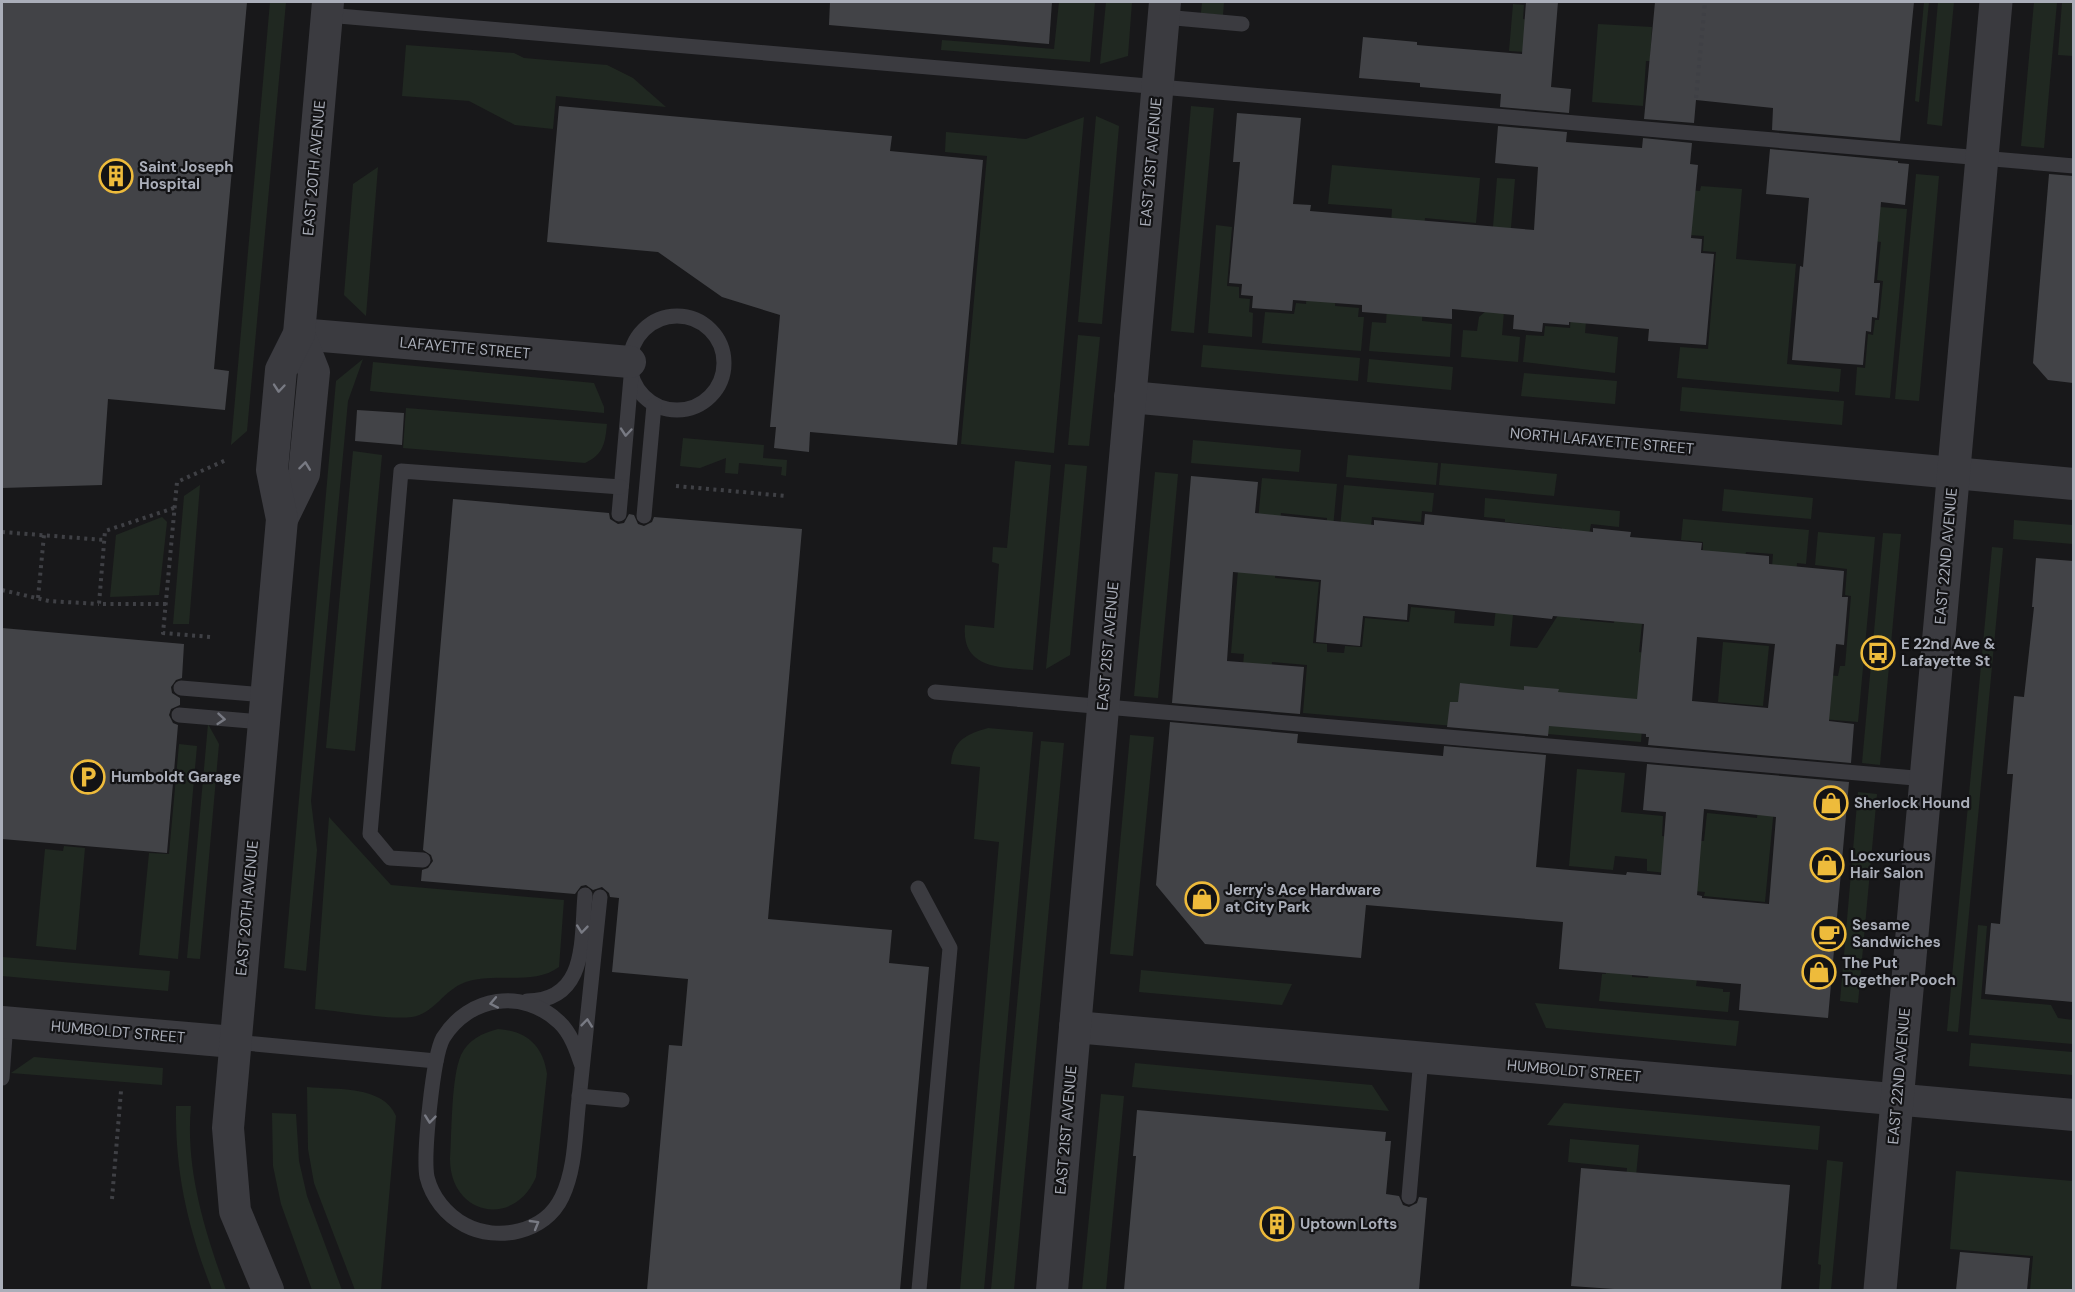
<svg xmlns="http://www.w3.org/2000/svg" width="2075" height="1292" font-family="'DM Sans',sans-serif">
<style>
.green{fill:#202821}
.building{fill:#424347;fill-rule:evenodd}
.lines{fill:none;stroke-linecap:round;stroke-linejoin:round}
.path{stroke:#3f4045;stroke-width:4;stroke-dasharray:3 4.5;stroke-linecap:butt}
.service{stroke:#3b3b40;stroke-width:15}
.minor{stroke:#3b3b40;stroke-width:32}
.tertiary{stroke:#3b3b40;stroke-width:33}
.oneway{stroke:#787a83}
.labels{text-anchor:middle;stroke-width:4.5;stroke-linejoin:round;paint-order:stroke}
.street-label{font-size:15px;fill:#aaaeb9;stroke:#131315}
.poi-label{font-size:15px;font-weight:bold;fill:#aaaeb9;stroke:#131315;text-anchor:start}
</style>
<rect width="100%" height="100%" fill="#18181a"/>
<!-- green -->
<g class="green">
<path d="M 270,2 L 286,2 L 247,431 L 231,445 Z"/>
<path d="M 1059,2 L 1095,2 L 1090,62 L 941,50 L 942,40 L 1054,49 Z"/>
<path d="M 1106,2 L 1132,2 L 1128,56 L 1100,64 Z"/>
<path d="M 1202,2 L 1224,2 L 1223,15 L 1201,13 Z"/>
<path d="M 1924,2 L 1929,2 L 1919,102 L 1915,101 Z"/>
<path d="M 1938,2 L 1954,2 L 1942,126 L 1927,124 Z"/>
<path d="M 2034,2 L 2057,2 L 2044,148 L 2021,146 Z"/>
<path d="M 2062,2 L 2073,2 L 2073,56 L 2058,55 Z"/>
<path d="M 1513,4 L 1524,5 L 1523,19 L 1552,22 L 1541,53 L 1509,51 Z"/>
<path d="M 1598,24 L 1652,27 L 1650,61 L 1646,61 L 1643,106 L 1592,102 Z"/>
<path d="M 406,45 L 514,53 L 524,58 L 607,65 L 633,78 L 666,107 L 556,96 L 553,129 L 515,125 L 469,101 L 402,96 Z"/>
<path d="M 1191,106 L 1214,108 L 1194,333 L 1171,331 Z"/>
<path d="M 1096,116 L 1119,126 L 1102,324 L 1078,322 Z"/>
<path d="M 1084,117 L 1054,453 L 961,444 L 987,156 L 945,152 L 946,132 L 1026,139 Z"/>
<path d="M 1332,165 L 1480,178 L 1476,223 L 1425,218 L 1423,241 L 1390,239 L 1392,209 L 1328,204 Z"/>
<path d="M 378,167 L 366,316 L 344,295 L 353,184 Z"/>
<path d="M 1916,174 L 1939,176 L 1919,401 L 1895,399 Z"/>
<path d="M 1497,178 L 1515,179 L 1502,335 L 1520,337 L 1518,362 L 1461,357 L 1463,330 L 1477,331 L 1479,317 L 1486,311 Z"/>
<path d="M 1701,186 L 1742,189 L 1736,259 L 1796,264 L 1787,364 L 1841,369 L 1839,392 L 1677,378 L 1680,347 L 1708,349 L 1716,252 L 1703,251 L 1704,236 L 1674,234 L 1655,187 L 1700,191 Z"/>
<path d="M 1853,205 L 1907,209 L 1890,398 L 1855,395 L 1857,367 L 1865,368 L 1868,334 L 1873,335 L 1875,320 L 1879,320 L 1883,281 L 1877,280 L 1881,242 L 1850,238 Z"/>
<path d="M 1314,214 L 1337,276 L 1335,306 L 1359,308 L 1358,317 L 1364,317 L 1361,351 L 1262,343 L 1265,312 L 1294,314 L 1296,303 L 1306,304 Z"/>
<path d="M 1216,225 L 1232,227 L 1227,286 L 1239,287 L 1239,298 L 1250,299 L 1249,312 L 1253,313 L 1252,337 L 1208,333 Z"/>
<path d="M 1577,247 L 1591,261 L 1585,333 L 1618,337 L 1615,373 L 1523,362 L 1526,335 L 1544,336 L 1545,326 L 1570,328 Z"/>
<path d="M 1424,284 L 1422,321 L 1452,324 L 1450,357 L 1369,351 L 1372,322 L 1386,323 L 1387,307 Z"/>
<path d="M 1078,335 L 1100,337 L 1089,446 L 1068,445 Z"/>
<path d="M 1203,345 L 1360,358 L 1358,381 L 1201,367 Z"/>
<path d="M 363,359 L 348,401 L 311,801 L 317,850 L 306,971 L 284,968 L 336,381 Z"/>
<path d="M 1369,359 L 1453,367 L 1451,390 L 1367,382 Z"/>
<path d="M 373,362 L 594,383 L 604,407 L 604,413 L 370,391 Z"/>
<path d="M 1524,373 L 1617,381 L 1615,404 L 1521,396 Z"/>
<path d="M 1682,387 L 1844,401 L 1842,425 L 1680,411 Z"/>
<path d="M 406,408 L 607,424 C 605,443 604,454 585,463 L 403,448 Z"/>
<path d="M 683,438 L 764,445 L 763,458 L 787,460 L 786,476 L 781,475 L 782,467 L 739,463 L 738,474 L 725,473 L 726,458 L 700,468 L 680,466 Z"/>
<path d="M 1193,440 L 1301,450 L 1299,472 L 1191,463 Z"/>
<path d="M 353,451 L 382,455 L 355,751 L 326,748 Z"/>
<path d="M 1348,455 L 1438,463 L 1436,485 L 1346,477 Z"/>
<path d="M 1015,461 L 1051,465 L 1033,670 C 1002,667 961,670 965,625 L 994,628 L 999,564 L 992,562 L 993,547 L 1007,548 Z"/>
<path d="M 1441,463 L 1557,474 L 1554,496 L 1439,485 Z"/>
<path d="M 1065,464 L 1087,466 L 1070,655 L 1046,669 Z"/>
<path d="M 1155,472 L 1178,474 L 1158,698 L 1134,696 Z"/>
<path d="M 1262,478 L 1337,484 L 1332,539 L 1325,539 L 1327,518 L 1281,513 L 1280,522 L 1258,520 Z"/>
<path d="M 200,485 L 189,624 L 173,624 L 184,496 Z"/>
<path d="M 1344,485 L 1434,493 L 1432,512 L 1422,511 L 1421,522 L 1372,517 L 1369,542 L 1339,539 Z"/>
<path d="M 1724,489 L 1813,498 L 1811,519 L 1722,511 Z"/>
<path d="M 1485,498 L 1620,511 L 1619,527 L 1591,524 L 1589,535 L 1561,546 L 1562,528 L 1505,522 L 1505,519 L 1484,517 Z"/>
<path d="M 162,517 L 167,522 L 159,595 L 110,597 L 116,535 Z"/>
<path d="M 1683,519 L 1809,530 L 1806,564 L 1797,563 L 1790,645 L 1771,579 L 1773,554 L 1746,552 L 1745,559 L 1703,550 L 1703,542 L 1681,540 Z"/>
<path d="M 2014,520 L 2073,525 L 2073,544 L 2013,539 Z"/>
<path d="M 1242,523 L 1279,526 L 1275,578 L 1319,582 L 1313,643 L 1327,644 L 1327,652 L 1344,653 L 1345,646 L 1362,647 L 1365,618 L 1409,622 L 1411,607 L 1455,611 L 1454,623 L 1494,626 L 1496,607 L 1515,594 L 1510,646 L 1537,648 L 1562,609 L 1581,610 L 1580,620 L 1614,623 L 1616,611 L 1643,614 L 1639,652 L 1652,654 L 1645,689 L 1641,742 L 1303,713 L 1307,665 L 1272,662 L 1268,704 L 1240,702 L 1244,654 L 1231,653 Z"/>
<path d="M 1818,532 L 1875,537 L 1858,722 L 1809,718 L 1792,672 L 1838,676 L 1840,666 L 1845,666 L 1851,596 L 1845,595 L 1847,569 L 1815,565 Z"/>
<path d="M 1883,533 L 1901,534 L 1880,765 L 1862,763 Z"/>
<path d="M 1992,547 L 2003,548 L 1958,1032 L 1947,1031 Z"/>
<path d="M 1723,642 L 1769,646 L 1763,706 L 1718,702 Z"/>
<path d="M 208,724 L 219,744 L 200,959 L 187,958 Z"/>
<path d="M 988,728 L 1033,732 L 984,1290 L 960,1290 L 999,842 L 974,839 L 980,767 L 951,764 C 953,740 967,734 988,728 Z"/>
<path d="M 1130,735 L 1154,737 L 1133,956 L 1110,954 Z"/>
<path d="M 1041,741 L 1064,743 L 1014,1290 L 991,1290 Z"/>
<path d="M 179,744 L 197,746 L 178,959 L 139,955 L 149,853 L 169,854 Z"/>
<path d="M 1577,769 L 1625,773 L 1621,812 L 1663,816 L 1662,836 L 1690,839 L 1687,875 L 1647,871 L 1647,859 L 1615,856 L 1613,870 L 1569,866 Z"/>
<path d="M 1760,785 L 1776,787 L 1765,902 L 1704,896 L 1705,892 L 1694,891 L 1699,841 L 1704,841 L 1707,813 L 1757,818 Z"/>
<path d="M 1858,792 L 1877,794 L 1858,1003 L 1840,1001 Z"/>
<path d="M 329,817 L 391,885 L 564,900 L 559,967 C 532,987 492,970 461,984 C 442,993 433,1014 412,1017 C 389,1020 340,1011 315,1009 Z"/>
<path d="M 64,846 L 85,848 L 76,950 L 36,946 L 45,849 L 63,851 Z"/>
<path d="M 1978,925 L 1987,926 L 1981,999 L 2051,1005 L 2058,1018 L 2073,1020 L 2073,1044 L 1969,1035 Z"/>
<path d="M 2,957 L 170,971 L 168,991 L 2,976 Z"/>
<path d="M 1606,968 L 1632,970 L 1632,977 L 1648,978 L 1649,975 L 1697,979 L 1696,986 L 1723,989 L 1723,992 L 1730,992 L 1728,1012 L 1599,1001 L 1602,974 L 1606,974 Z"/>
<path d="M 1141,970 L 1292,984 L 1282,1005 L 1139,992 Z"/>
<path d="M 1535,1003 L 1739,1021 L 1736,1046 L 1546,1028 Z"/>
<path d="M 498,1029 C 526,1031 543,1045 547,1074 L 536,1177 C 514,1229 450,1215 450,1159 C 452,1132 451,1078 461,1055 C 468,1040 482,1033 498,1029 Z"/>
<path d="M 1971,1043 L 2073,1052 L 2073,1075 L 1969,1066 Z"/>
<path d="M 34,1057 L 163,1068 L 162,1085 L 11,1073 Z"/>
<path d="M 1135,1063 L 1372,1085 L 1389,1111 L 1132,1087 Z"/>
<path d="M 307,1087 C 336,1090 383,1085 396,1116 L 381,1290 L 355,1290 L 314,1183 L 308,1149 Z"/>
<path d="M 1101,1094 L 1124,1096 L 1106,1290 L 1082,1290 Z"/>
<path d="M 1564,1103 L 1820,1126 L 1818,1150 L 1547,1125 Z"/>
<path d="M 176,1106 L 191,1106 C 185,1169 205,1232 226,1290 L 212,1290 C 188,1228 175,1173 176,1106 Z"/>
<path d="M 272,1113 L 296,1114 L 299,1161 L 307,1196 L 342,1290 L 312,1290 L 281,1204 L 273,1166 Z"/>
<path d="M 1570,1139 L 1639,1145 L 1625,1290 L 1615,1290 L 1627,1168 L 1568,1162 Z"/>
<path d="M 1827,1160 L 1843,1162 L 1831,1290 L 1819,1289 L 1821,1265 L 1818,1264 Z"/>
<path d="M 1956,1171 L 2073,1181 L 2073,1290 L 2030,1290 L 2033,1256 L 1950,1249 Z"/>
</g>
<!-- building -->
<g class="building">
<path d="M 2,2 L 247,2 L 214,369 L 229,371 L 225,410 L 108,399 L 102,485 L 2,488 Z"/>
<path d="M 830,2 L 1052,2 L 1049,44 L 829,25 Z"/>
<path d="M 1526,2 L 1558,2 L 1551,87 L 1571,89 L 1569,113 L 1500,107 L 1501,94 L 1420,87 L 1420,83 L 1359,78 L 1363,37 L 1417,42 L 1417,45 L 1522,54 Z"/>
<path d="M 1655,2 L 1914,2 L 1900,141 L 1772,130 L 1773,108 L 1696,100 L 1694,123 L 1644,119 Z"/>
<path d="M 559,106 L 892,136 L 890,151 L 983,160 L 957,445 L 810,432 L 809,452 L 774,448 L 776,427 L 770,427 L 780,315 L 722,297 L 658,252 L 547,242 Z"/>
<path d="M 1237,113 L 1301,118 L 1293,204 L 1311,205 L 1310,211 L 1534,230 L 1538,167 L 1495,163 L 1498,126 L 1567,132 L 1566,142 L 1642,148 L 1643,138 L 1692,143 L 1690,164 L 1698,165 L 1691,238 L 1702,239 L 1701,253 L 1714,254 L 1706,345 L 1648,341 L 1649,329 L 1569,322 L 1569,325 L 1543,323 L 1542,332 L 1513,329 L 1514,315 L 1452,309 L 1452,319 L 1362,312 L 1362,305 L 1293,300 L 1292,311 L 1252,308 L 1253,296 L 1241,295 L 1242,284 L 1229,283 L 1240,162 L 1233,162 Z"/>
<path d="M 1770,149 L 1898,161 L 1898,163 L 1909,164 L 1905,205 L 1881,202 L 1874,283 L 1880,283 L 1877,318 L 1872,317 L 1871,332 L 1866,331 L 1863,365 L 1792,360 L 1800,266 L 1803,267 L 1809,198 L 1766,194 Z"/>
<path d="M 2049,174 L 2073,176 L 2073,383 L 2048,380 L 2033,363 Z"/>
<path d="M 357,410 L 404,413 L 402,445 L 355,441 Z"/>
<path d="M 1191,476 L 1258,482 L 1255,513 L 1374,525 L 1374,520 L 1424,525 L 1425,514 L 1593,532 L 1593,528 L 1631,532 L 1630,537 L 1702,543 L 1701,550 L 1769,556 L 1769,564 L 1844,571 L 1842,597 L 1848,597 L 1844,645 L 1836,644 L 1829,721 L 1854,724 L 1851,763 L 1648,745 L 1649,737 L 1646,737 L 1646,734 L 1549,726 L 1548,736 L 1447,727 L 1450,702 L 1458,702 L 1460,683 L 1524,690 L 1524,686 L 1559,689 L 1558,692 L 1637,699 L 1644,624 L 1553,616 L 1552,619 L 1408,604 L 1407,620 L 1363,616 L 1360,646 L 1316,642 L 1321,580 L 1233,572 L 1227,661 L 1304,667 L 1300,714 L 1172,703 ZM 1697,637 L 1775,644 L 1768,708 L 1692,701 Z"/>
<path d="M 453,499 L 609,513 L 610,519 L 618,524 L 624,523 L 629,514 L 634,515 L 638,524 L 644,526 L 652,522 L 654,517 L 802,529 L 768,919 L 892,930 L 889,963 L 929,967 L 900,1290 L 647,1290 L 669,1045 L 682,1046 L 688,979 L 612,972 L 619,898 L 610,897 L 609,893 L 602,887 L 593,890 L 586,885 L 581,886 L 575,894 L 421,881 L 422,870 L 428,868 L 433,861 L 431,855 L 423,850 Z"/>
<path d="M 2036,558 L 2073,561 L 2073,1002 L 1985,994 L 1991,923 L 2000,924 L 2013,774 L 2007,774 L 2014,696 L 2024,697 L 2034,607 L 2032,607 Z"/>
<path d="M 2,628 L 184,644 L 182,678 L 176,680 L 171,687 L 172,693 L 180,698 L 180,705 L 171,709 L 169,715 L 173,723 L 178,725 L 167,853 L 2,839 Z"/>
<path d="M 1170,722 L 1298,734 L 1297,743 L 1443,756 L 1444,746 L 1546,755 L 1536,867 L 1626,875 L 1627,872 L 1661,875 L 1666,812 L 1643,810 L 1647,764 L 1849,782 L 1828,1018 L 1739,1010 L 1741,984 L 1559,969 L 1563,922 L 1366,905 L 1361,958 L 1205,944 L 1156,885 ZM 1704,809 L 1776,817 L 1769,904 L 1702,898 L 1702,896 L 1697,895 Z"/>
<path d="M 1137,1110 L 1386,1132 L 1385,1141 L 1391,1141 L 1386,1194 L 1399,1196 L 1403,1205 L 1409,1207 L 1417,1203 L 1419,1197 L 1427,1198 L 1419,1290 L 1124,1290 L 1136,1156 L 1133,1156 Z"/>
<path d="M 1581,1168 L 1790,1185 L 1781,1290 L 1628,1290 L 1571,1286 Z"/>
<path d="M 1960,1252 L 2030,1258 L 2027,1290 L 1956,1290 Z"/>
</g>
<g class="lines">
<!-- path -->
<g class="path">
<path d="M 1696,98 L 1705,2"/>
<path d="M 676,486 L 786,496"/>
<path d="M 2,532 L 104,540"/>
<path d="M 2,590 L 49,601 L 99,604"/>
<path d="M 38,598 L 44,535"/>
<path d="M 166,604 L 99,604 L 105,531 L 174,508"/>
<path d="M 210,637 L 163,633 L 177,482 L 226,460"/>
<path d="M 112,1199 L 121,1091"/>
</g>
<!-- service -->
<g class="service">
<path d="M 327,15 L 2074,166"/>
<path d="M 1164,17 L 1242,24"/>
<circle cx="677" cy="363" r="47"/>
<path d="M 619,514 L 631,377"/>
<path d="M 644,516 L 654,405"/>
<path d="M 181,688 L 266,695"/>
<path d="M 935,692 L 1926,779"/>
<path d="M 179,715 L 263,722"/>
<path d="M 423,860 L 390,858 L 370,834 L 401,471 L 621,487"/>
<path d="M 918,888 L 950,948 L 919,1290"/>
<path d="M 527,1001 C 588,1001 581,939 585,895"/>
<path d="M 234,1042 L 436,1061"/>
<path d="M 582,1066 C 577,1051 571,1033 559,1022 C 523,988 469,996 443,1038 C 433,1056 423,1155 427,1177 C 432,1197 446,1215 465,1225 C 497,1242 545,1233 562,1197 C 576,1168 575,1131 579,1099 C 586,1032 593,964 600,897"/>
<path d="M 2,1078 L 6,1022"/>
<path d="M 579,1096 L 622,1100"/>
<path d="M 1409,1197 L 1421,1058"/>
</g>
<!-- minor -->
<g class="minor">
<path d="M 299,334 L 630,362"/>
<path d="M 1130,397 L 2074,484"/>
<path d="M 282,519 L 304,474 L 314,372 L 299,334"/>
<path d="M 2,1022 L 234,1042"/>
<path d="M 1075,1027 L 2074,1115"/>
<path d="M 268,1290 L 235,1211 L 228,1128 L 282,519 L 272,470 L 281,370 L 299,334 L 328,2"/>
<path d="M 1052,1290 L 1165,2"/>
</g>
<!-- tertiary -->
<path class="tertiary" d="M 1880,1290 L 1996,2"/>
</g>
<!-- one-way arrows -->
<defs><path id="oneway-chevron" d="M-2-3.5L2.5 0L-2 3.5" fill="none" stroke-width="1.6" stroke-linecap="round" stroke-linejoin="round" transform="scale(1.5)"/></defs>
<g class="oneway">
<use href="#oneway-chevron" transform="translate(279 388) rotate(95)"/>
<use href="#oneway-chevron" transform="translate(626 432) rotate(95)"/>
<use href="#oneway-chevron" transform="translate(305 466) rotate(-83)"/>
<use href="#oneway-chevron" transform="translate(221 719) rotate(5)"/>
<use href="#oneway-chevron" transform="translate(582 929) rotate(96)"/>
<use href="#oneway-chevron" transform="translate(494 1003) rotate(169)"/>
<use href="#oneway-chevron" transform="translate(587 1023) rotate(-84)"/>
<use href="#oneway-chevron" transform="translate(430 1119) rotate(96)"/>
<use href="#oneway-chevron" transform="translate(535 1224) rotate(-30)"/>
</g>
<!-- icons -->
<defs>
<g id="building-ring" transform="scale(1.725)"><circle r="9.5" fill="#131315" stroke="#eebb3b" stroke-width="1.5"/><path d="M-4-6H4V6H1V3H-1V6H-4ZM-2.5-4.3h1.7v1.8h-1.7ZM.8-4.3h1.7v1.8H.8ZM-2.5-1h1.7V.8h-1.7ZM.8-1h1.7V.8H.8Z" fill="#eebb3b"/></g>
<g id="bus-ring" transform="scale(1.725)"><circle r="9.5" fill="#131315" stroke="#eebb3b" stroke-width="1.5"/><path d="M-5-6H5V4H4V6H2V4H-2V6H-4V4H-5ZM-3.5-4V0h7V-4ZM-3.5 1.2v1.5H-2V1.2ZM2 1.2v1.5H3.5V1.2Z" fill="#eebb3b"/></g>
<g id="parking-ring" transform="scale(1.725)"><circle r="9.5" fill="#131315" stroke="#eebb3b" stroke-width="1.5"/><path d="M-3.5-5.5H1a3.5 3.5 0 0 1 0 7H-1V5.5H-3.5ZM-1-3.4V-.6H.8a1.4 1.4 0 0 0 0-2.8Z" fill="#eebb3b"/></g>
<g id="shop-ring" transform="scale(1.725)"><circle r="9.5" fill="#131315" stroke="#eebb3b" stroke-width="1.5"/><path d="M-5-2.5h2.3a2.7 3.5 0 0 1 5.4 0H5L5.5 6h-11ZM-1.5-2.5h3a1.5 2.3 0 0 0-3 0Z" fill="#eebb3b"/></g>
<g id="cafe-ring" transform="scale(1.725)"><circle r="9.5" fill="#131315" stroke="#eebb3b" stroke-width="1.5"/><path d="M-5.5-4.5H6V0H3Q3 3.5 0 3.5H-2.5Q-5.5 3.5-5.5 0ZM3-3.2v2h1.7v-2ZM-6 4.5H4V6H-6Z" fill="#eebb3b"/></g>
</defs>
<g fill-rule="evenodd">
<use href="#building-ring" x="116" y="176"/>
<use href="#bus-ring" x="1878" y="653"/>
<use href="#parking-ring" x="88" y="777"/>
<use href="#shop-ring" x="1831" y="803"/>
<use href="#shop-ring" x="1827" y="865"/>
<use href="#shop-ring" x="1202" y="899"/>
<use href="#cafe-ring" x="1829" y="934"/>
<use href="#shop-ring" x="1819" y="972"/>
<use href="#building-ring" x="1277" y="1224"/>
</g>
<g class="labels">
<!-- street labels -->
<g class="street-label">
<text transform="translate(1151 162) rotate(-85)" y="5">EAST 21ST AVENUE</text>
<text transform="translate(314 168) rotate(-85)" y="5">EAST 20TH AVENUE</text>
<text transform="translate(465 348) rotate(5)" y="5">LAFAYETTE STREET</text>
<text transform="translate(1602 441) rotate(5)" y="5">NORTH LAFAYETTE STREET</text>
<text transform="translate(1946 556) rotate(-85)" y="5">EAST 22ND AVENUE</text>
<text transform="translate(1108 646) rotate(-85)" y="5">EAST 21ST AVENUE</text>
<text transform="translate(247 908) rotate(-85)" y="5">EAST 20TH AVENUE</text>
<text transform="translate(118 1032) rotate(5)" y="5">HUMBOLDT STREET</text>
<text transform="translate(1574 1071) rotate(5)" y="5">HUMBOLDT STREET</text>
<text transform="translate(1899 1076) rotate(-85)" y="5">EAST 22ND AVENUE</text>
<text transform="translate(1066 1130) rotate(-85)" y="5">EAST 21ST AVENUE</text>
</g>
<!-- poi labels -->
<g class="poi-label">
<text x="139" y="172">Saint Joseph<tspan x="139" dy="17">Hospital</tspan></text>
<text x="1901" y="649">E 22nd Ave &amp;<tspan x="1901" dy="17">Lafayette St</tspan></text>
<text x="111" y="782">Humboldt Garage</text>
<text x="1854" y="808">Sherlock Hound</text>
<text x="1850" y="861">Locxurious<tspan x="1850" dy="17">Hair Salon</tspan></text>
<text x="1225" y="895">Jerry's Ace Hardware<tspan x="1225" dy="17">at City Park</tspan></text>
<text x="1852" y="930">Sesame<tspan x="1852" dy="17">Sandwiches</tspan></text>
<text x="1842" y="968">The Put<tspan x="1842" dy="17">Together Pooch</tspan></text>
<text x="1300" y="1229">Uptown Lofts</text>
</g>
</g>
<!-- border -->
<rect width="2075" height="1292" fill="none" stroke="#aaaeb9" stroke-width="6"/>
</svg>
